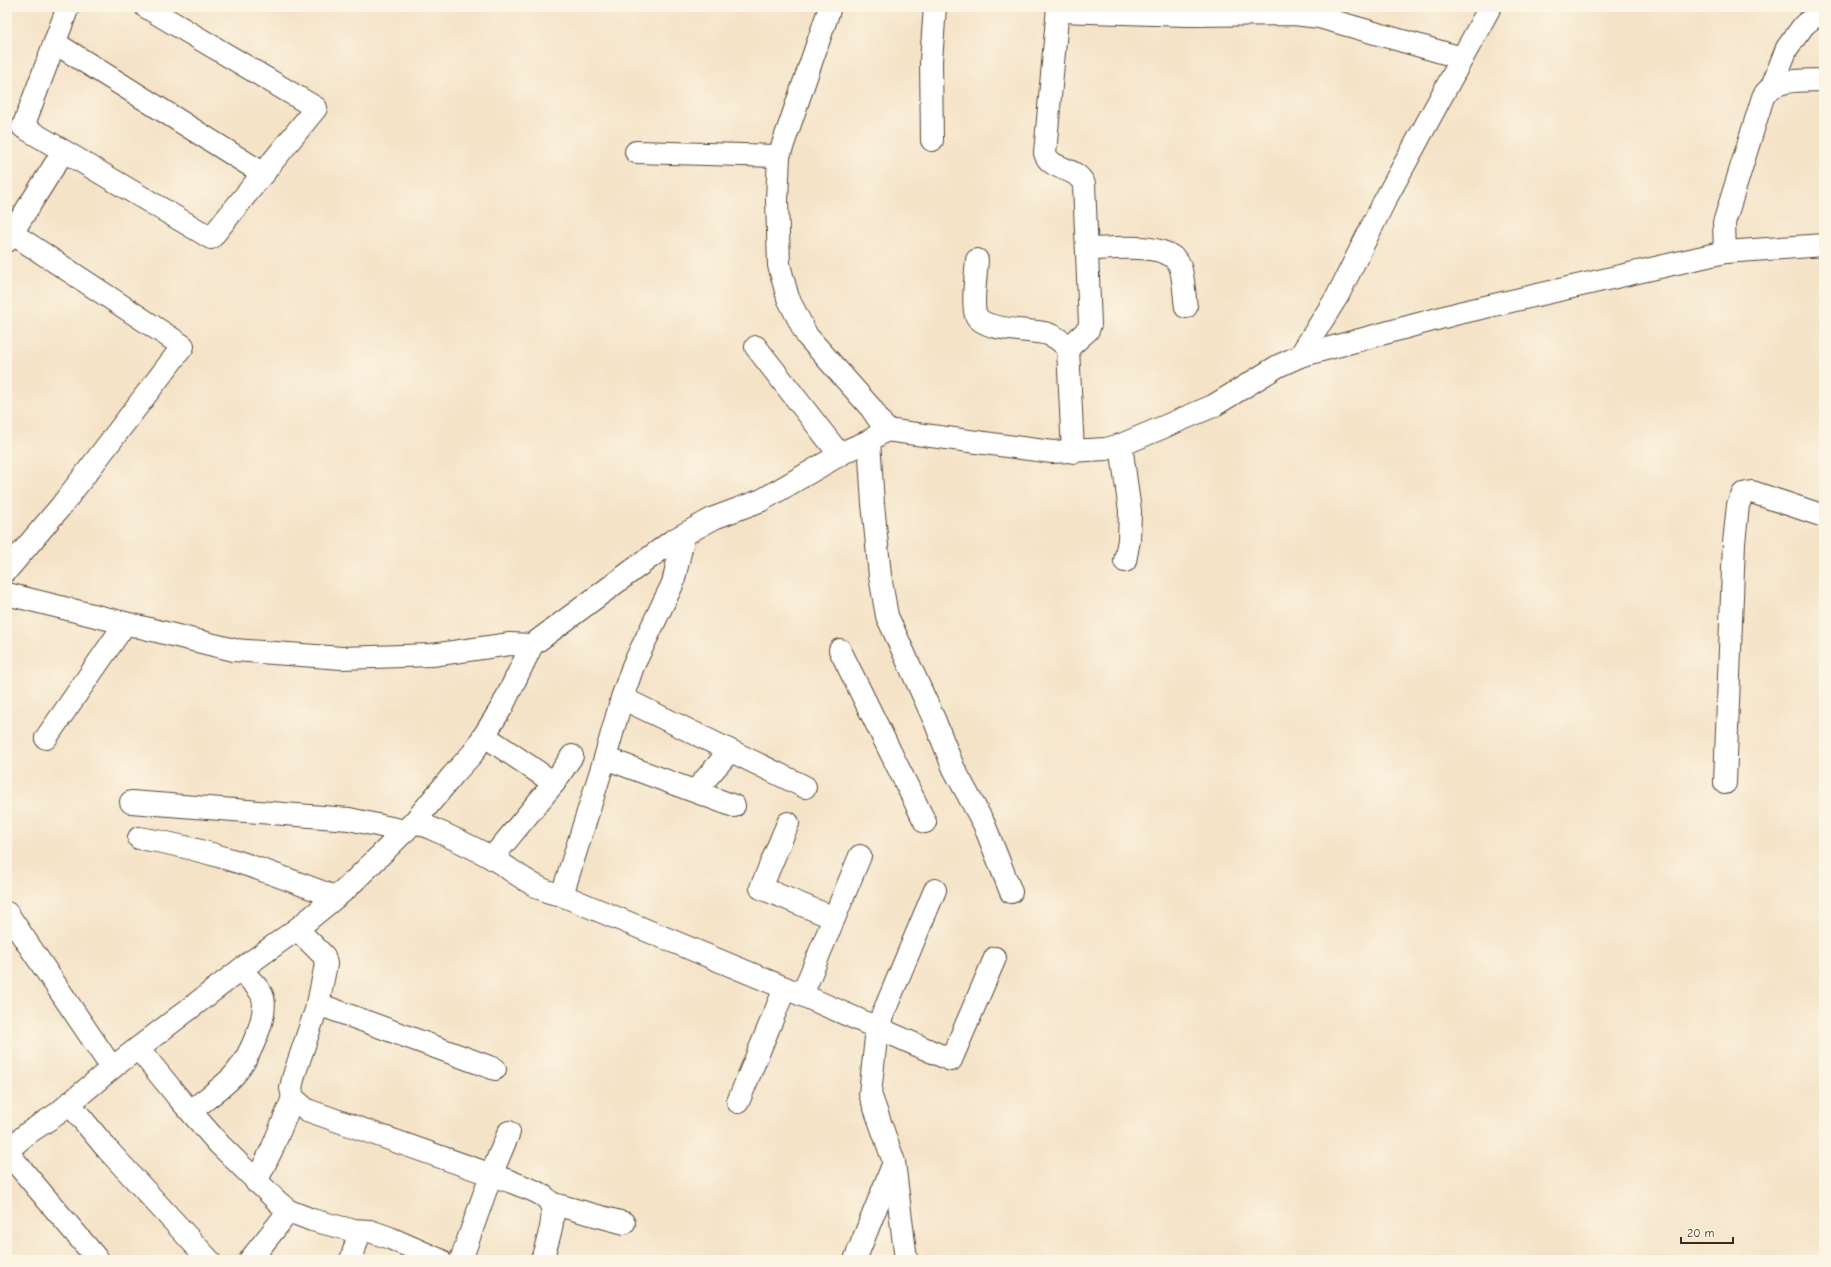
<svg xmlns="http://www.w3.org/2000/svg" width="1831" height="1267" font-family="'Comic Neue',sans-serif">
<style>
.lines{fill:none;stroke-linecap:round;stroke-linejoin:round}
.minor-casing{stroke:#574637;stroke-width:24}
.minor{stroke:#fff;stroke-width:22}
</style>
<rect width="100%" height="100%" fill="#fcf5e5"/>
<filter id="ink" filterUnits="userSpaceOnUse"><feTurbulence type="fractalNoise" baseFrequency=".025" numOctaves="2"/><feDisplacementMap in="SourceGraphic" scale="8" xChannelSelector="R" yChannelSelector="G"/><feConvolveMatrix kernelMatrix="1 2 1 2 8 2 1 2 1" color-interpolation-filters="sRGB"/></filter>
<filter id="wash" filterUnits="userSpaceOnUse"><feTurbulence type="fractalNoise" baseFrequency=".012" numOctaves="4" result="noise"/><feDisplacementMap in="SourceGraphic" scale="16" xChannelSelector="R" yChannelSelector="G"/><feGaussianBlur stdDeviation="0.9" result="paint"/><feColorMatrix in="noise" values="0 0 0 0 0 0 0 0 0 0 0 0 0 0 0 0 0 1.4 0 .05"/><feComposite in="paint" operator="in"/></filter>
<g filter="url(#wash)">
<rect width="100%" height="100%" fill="#f4e3c7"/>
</g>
<g filter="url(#ink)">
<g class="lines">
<!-- minor casing -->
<g class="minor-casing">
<g id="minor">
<path d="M 68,7 L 23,127 L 211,238 L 316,108 L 146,7"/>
<path d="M 1058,7 L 1045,153 C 1050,171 1076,166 1084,184 L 1090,324 L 1088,330 L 1068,348 L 1073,452"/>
<path d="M 1058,11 L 1187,15 L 1294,14 L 1319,17 L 1462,58"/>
<path d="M 55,43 L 264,174"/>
<path d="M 1772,86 L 1787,48 L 1804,25 L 1824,9"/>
<path d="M 932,140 L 931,61 L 935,7"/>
<path d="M 636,152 L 779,156"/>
<path d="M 7,230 L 183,346 L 62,505 L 7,570"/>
<path d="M 7,241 L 61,155"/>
<path d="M 1088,249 C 1112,249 1166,241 1179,264 C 1184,274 1184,296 1186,307"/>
<path d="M 1725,252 L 1724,223 L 1763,97 C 1774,77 1804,81 1824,80"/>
<path d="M 977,260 C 976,271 972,307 976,315 C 984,332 1032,329 1048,334 C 1057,337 1062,342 1068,348"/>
<path d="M 756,347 L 840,455"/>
<path d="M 1300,356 L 1338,295 L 1384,202 L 1490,7"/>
<path d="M 886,430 L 1052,452 L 1106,449 L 1121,445 L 1213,406 L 1278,366 L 1300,356 L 1459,313 L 1725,252 L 1824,245"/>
<path d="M 869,441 L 873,504 L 880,576 L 887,616 L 934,719 L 954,769 L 984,824 L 1011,892"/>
<path d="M 1121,445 L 1130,511 L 1129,540 L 1125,561"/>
<path d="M 7,594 L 234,650 L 342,658 L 432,655 L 510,644 L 532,645"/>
<path d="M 840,650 L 925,822"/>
<path d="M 622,698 L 805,787"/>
<path d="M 485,736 L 554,783"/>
<path d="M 46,738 L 125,624"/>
<path d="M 605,758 L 734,806"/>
<path d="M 1725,783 L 1734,543 L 1738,505 L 1743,494 L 1752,492 L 1824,516"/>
<path d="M 695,791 L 730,751"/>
<path d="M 131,802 L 349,819 L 405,831"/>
<path d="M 415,821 C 441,833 468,844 492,858 C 510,868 539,893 559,894 L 563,892 L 605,758 L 622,698 L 633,666 L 673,583 L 684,535"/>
<path d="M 788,823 L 761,888 L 834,918"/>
<path d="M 139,838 C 207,848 272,873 335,897"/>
<path d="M 492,858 L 554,783 L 572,756"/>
<path d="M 559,894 L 802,995 L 951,1060 L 995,958"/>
<path d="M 7,913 L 112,1068"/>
<path d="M 297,929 L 324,956 L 326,964 L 318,1004 L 294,1075 L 291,1088 L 293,1098 L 307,1110 L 512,1182 C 522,1187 537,1190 546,1198 C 561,1210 546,1244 542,1260"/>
<path d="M 802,995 L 860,856"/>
<path d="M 318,1004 L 495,1069"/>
<path d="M 138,1048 L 177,1096 L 219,1144 L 278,1202 L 289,1211 L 312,1220 L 351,1230 L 370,1231 L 390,1238 L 440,1260"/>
<path d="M 738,1102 L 785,988"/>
<path d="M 69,1103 L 107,1149 L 209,1260"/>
<path d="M 191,1111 C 204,1100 225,1086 235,1074 C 248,1059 272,1011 261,993 C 256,984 247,977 240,970"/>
<path d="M 7,1151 L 28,1133 L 57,1114 L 112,1068 L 240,970 L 297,929 L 347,888 L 415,821 L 453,775 L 473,753 L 502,707 L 532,645 L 672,541 L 714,518 L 762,500 L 848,450 L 869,441 L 886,430 L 871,408 L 807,336 L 788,298 L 779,265 L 777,200 L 779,156 L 830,7"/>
<path d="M 7,1152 L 98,1260"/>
<path d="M 256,1182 L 272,1149 L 293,1098"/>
<path d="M 550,1203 L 624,1223"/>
<path d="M 250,1260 L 289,1211"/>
<path d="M 351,1260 L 360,1231"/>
<path d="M 461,1260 L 491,1175 L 509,1132"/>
<path d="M 855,1260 L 893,1165"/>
<path d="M 906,1260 L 894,1162 L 870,1094 L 877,1028 L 935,890"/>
</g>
</g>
<!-- minor -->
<use href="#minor" class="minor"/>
</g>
</g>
<!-- margin -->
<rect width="1831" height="1267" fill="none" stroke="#fcf5e5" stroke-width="24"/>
<!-- scale -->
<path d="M1681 1237v6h52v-6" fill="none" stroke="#3b2a1e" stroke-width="2"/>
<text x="1687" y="1237" font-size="12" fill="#3b2a1e" stroke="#fcf5e5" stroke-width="3" paint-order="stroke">20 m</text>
</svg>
